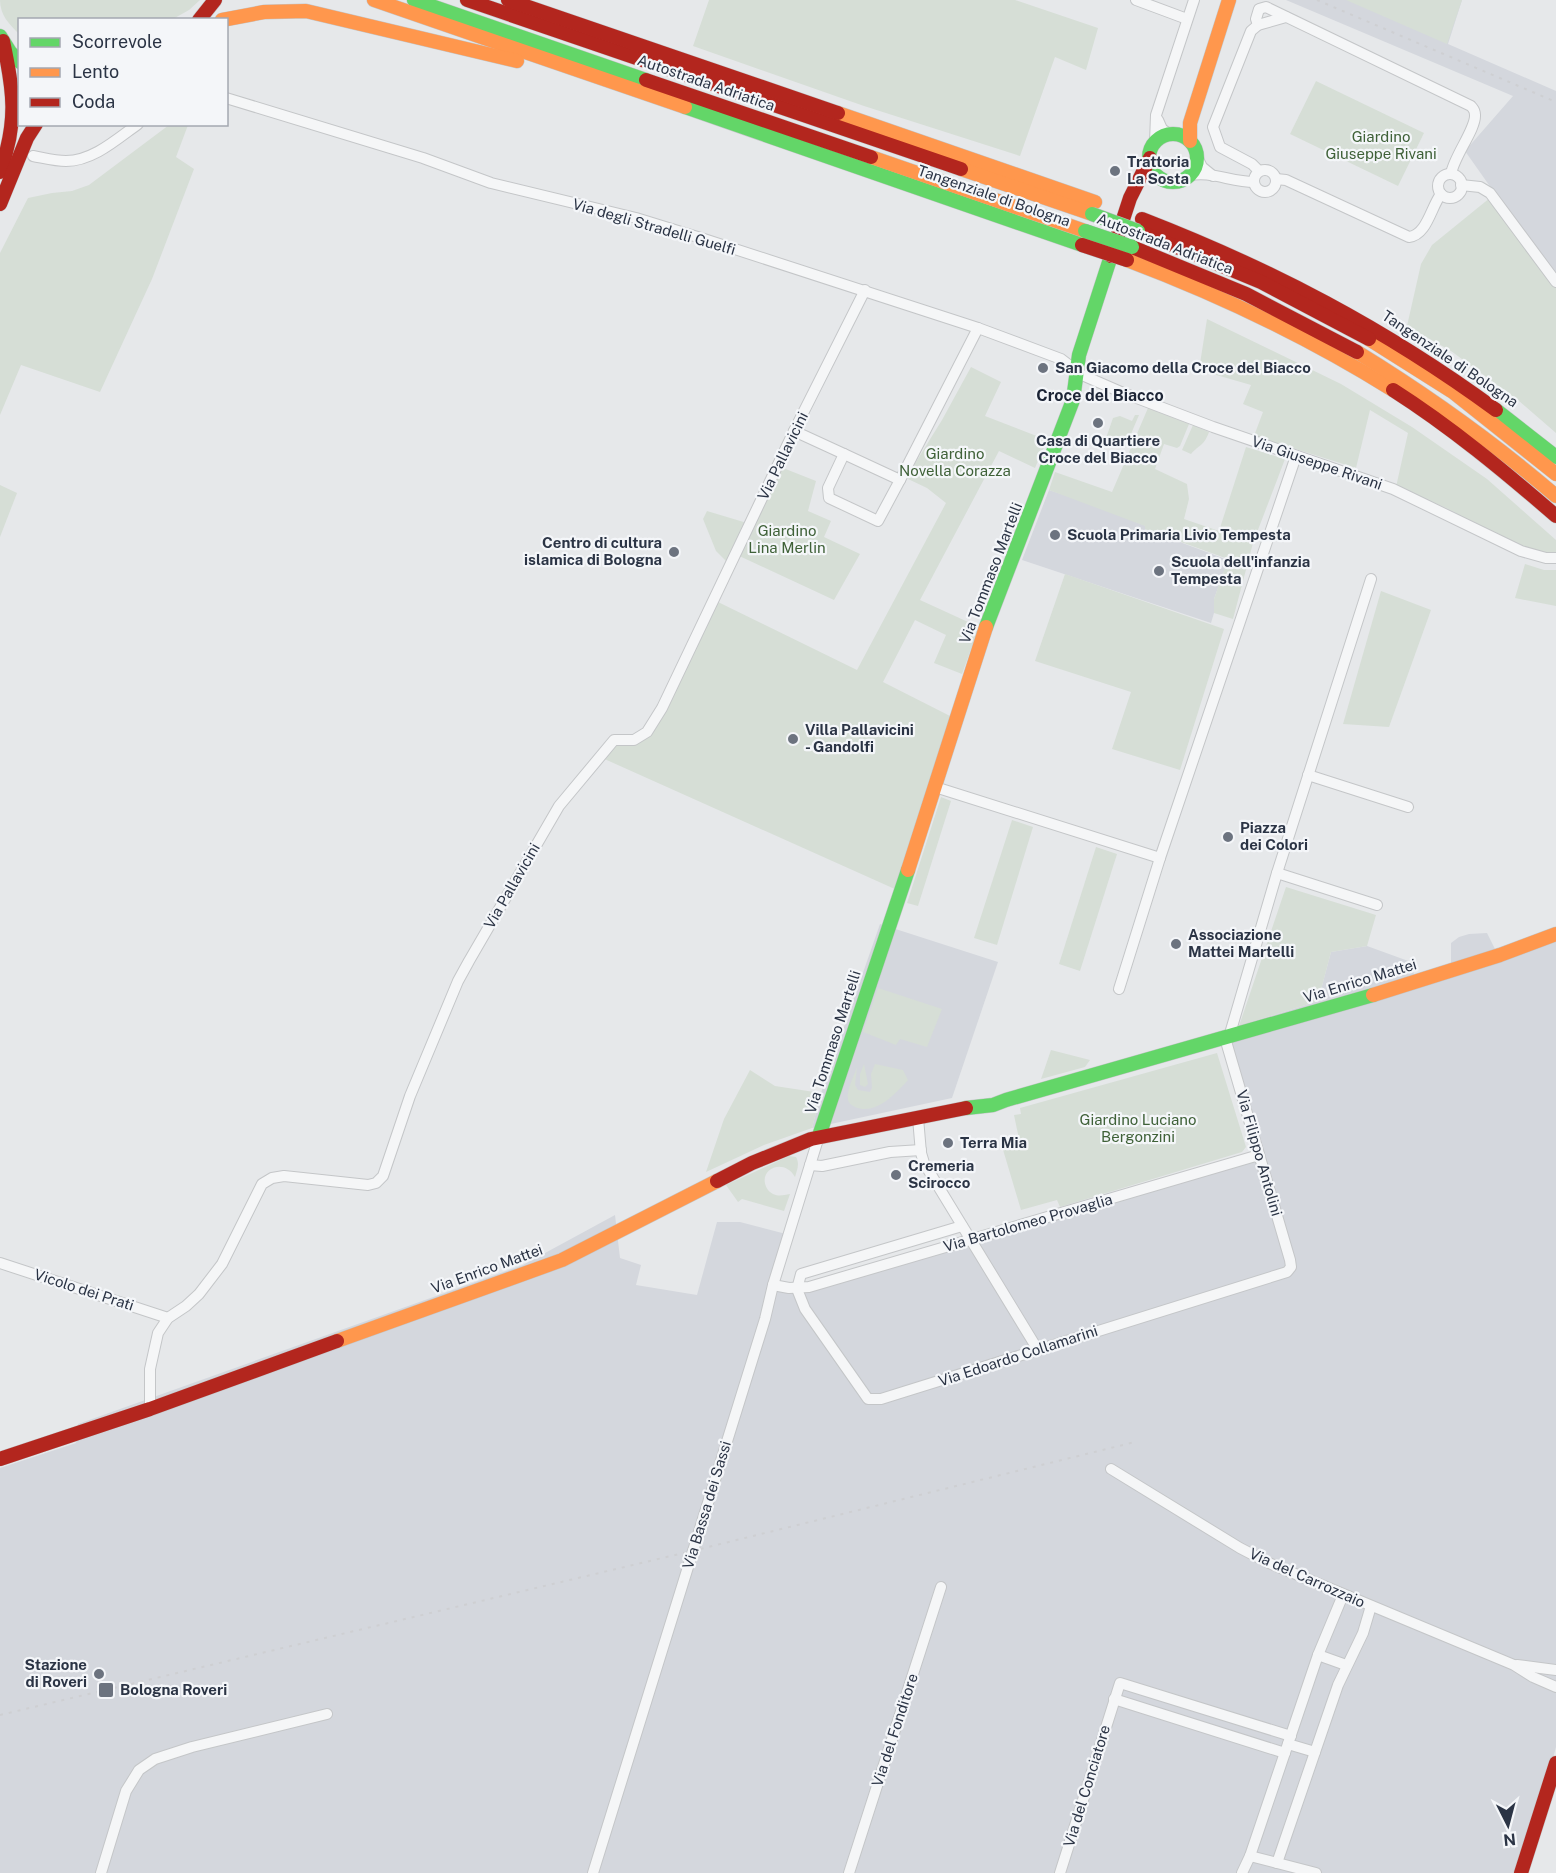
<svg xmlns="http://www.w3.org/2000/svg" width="1556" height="1873" font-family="'Public Sans',sans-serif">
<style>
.built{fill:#d4d7dd}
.green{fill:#d6ded6}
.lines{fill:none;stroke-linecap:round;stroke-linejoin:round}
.street-casing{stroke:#c4c6c8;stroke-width:12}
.fast-casing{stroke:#c4c6c8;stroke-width:15}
.slow-casing{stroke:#c4c6c8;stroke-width:15}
.jam-casing{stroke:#c4c6c8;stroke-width:15}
.street{stroke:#f5f6f7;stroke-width:10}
.fast{stroke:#63d668;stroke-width:14}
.slow{stroke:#ff974d;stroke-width:14}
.jam{stroke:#b3261e;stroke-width:14}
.rail{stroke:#cecfd2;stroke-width:2;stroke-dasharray:3 6;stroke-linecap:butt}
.fast-bridge-casing{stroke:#b8bbbf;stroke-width:15;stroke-linecap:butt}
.jam-bridge-casing{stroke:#b8bbbf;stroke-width:15;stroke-linecap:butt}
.fast-bridge{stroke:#63d668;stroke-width:14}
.jam-bridge{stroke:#b3261e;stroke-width:14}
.poi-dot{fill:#6c737f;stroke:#f4f6f9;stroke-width:2}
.labels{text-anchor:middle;stroke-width:4.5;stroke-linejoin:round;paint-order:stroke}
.street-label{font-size:15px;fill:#2b3445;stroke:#f4f6f9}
.park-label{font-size:15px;fill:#3f6138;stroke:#f4f6f9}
.poi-label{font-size:15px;font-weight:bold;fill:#2b3445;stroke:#f4f6f9;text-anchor:start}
.neighbourhood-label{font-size:16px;font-weight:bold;fill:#1d2536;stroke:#f4f6f9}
</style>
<rect width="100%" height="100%" fill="#e6e8ea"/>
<!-- built -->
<g class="built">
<path d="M 1286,0 L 1462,0 L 1448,44 L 1556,91 L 1556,280 L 1465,151 L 1513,96 Z"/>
<path d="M 1049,490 L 1085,502 L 1146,526 L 1145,529 L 1228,560 L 1214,599 L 1214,613 L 1211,623 L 1022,560 Z"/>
<path d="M 880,924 L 998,962 L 952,1098 L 812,1128 L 821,1093 Z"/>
<path d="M 1556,928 L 1556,1747 L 1523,1873 L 0,1873 L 0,1468 L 76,1443 L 78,1424 L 523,1265 L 615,1215 L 620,1258 L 641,1265 L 636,1285 L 697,1295 L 717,1222 L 740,1222 L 786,1234 L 773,1280 L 789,1290 L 1258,1153 L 1223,1038 L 1239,1026 L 1318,1001 L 1331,952 L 1367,946 L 1411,962 L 1414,975 L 1451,966 L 1451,943 L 1459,937 L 1469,934 L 1487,933 L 1495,949 Z"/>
</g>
<!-- green -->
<g class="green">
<path d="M 0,0 L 200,0 L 189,10 L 173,19 L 20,20 L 19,34 C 9,24 0,15 0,0 Z"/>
<path d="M 709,0 L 1015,0 L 1098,28 L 1086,70 L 1055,57 L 1020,156 L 864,106 L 693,46 Z"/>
<path d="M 1346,0 L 1462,0 L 1447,44 Z"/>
<path d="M 1316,81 L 1424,133 L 1398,186 L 1290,134 Z"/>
<path d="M 169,125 L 188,125 L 176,157 L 194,169 L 152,279 L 100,392 L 21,365 L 0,415 L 0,253 L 28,198 L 52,193 L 72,191 L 89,185 Z"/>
<path d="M 1496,193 L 1556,280 L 1556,433 L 1519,401 L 1451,351 L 1407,326 L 1421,264 L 1432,245 Z"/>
<path d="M 1207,319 L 1341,384 L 1412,427 L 1487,479 L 1556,540 L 1556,553 C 1516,557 1479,523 1444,507 C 1429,500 1412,494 1396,487 L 1408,433 L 1370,410 L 1356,468 L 1254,436 L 1263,412 L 1243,404 L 1251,385 L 1199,370 Z"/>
<path d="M 971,367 L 1001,382 L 985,416 L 1047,440 L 1035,468 L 999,451 L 920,600 L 979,627 L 962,674 L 934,663 L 946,635 L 915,620 L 883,682 L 952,717 L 897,890 L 600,757 L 614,740 L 647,732 L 718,602 L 857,670 L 946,503 L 927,488 L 906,478 L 942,420 Z"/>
<path d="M 1148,408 L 1189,424 L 1180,446 L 1177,448 L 1164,444 L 1155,469 L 1187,484 L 1189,499 L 1184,519 L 1219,531 L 1246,447 L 1285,459 L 1253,543 L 1233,619 L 1214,613 L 1214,599 L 1228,559 L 1145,529 L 1145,526 L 1049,490 L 1055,472 L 1112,492 Z"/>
<path d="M 1135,415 L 1139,415 L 1125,448 L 1105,441 L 1113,418 L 1120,416 L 1132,421 Z"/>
<path d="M 1193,425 L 1209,432 C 1204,446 1200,444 1191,454 L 1182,450 Z"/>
<path d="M 778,466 L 816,481 L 808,511 L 831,521 L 824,537 L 860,554 L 834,600 L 735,554 Z"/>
<path d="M 0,485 L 17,493 L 0,537 Z"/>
<path d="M 707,511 L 747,523 L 728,563 L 716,551 L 703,519 Z"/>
<path d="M 1525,564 L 1544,570 L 1556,570 L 1556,606 L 1515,598 Z"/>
<path d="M 1065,574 L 1224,629 L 1180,770 L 1112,749 L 1131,692 L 1035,661 Z"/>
<path d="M 1381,591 L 1431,610 L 1389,727 L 1343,724 Z"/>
<path d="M 941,797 L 951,801 L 918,906 L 907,903 Z"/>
<path d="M 1012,820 L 1033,827 L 997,945 L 974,938 Z"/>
<path d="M 1096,847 L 1117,854 L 1080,971 L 1059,964 Z"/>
<path d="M 1286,887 L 1376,915 L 1367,946 L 1331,952 L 1318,1001 L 1239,1026 Z"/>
<path d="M 878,988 L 942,1009 L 927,1047 L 900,1039 L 896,1045 L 863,1032 Z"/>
<path d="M 1051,1050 L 1090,1060 L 1085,1067 L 1041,1079 Z"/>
<path d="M 1217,1053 L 1246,1147 L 1242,1152 L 1060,1207 L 1057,1200 L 1021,1210 L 1001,1143 L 1019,1139 L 1014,1115 L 1021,1114 L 1020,1108 Z"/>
<path d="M 864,1064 L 868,1084 L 865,1087 L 860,1085 L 860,1074 Z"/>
<path d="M 875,1064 L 903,1070 L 908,1080 C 896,1093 876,1116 855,1107 C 852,1105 849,1104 848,1100 C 846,1091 854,1076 857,1067 L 855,1085 L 858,1090 L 870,1092 L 872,1088 L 871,1074 Z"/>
<path d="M 750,1070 L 775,1086 L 821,1093 L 812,1128 L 764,1145 L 706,1172 L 724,1119 Z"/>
<path d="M 789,1156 L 796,1157 C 800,1164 797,1170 795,1177 C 783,1156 755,1171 768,1190 C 774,1197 781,1196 790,1194 L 784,1211 L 742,1199 L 738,1202 L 726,1185 Z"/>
</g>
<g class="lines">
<!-- street casing -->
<g class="street-casing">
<g id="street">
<path d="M 1136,0 L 1187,19"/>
<path d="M 1258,25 L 1256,19 L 1259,9 L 1266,7 L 1471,106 C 1474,110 1475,110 1475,115 C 1476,129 1454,156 1451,174"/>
<path d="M 226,98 L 423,158 L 491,183 L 636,218 L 704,239 L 978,328 L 1061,359 L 1082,375 L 1121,392 L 1213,427 L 1393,489 L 1521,551 L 1546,558 L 1556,558"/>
<path d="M 1158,120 L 1162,129 L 1169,134"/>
<path d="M 1155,142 L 1156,115 L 1194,0"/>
<path d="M 33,156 C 44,158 55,161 66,161 C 93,161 117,139 138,124"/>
<path d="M 1197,157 L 1202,167 L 1213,176"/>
<circle cx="1265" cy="181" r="11"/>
<path d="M 1259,171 L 1252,164 L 1220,147 L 1213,127 L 1251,31 L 1258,25 L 1286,17"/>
<circle cx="1450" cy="186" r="12"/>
<path d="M 1188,176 C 1209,170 1231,182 1254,182"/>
<path d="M 1276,179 L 1286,180 L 1409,237 C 1427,235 1431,207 1441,194"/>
<path d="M 1461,185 L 1480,187 L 1490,193 L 1556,282"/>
<path d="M 794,431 L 844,454 L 828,488 L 829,498 L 878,521 L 900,480"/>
<path d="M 844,454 L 900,480 L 978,328"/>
<path d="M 1308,775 L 1408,807"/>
<path d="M 935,787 L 1160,858 L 1296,456"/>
<path d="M 1277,873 L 1377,905"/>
<path d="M 1119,989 L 1160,858"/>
<path d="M 1229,1037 L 1277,873 L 1371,579"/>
<path d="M 918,1118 L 921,1153 L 924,1163 L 1038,1350"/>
<path d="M 810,1165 L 822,1166 L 890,1152 L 921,1150"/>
<path d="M 962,1226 L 801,1274 L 797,1289 L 805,1309 L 868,1399 L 881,1399 L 1287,1272 L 1291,1267 L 1290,1260 L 1225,1038"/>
<path d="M 0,1263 L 168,1318"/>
<path d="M 773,1285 L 789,1288 L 809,1287 L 1259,1155"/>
<path d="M 150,1409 L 150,1369 L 158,1333 L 168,1318 L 186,1306 L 199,1294 L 222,1264 L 262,1184 L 272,1178 L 284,1176 L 368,1185 L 376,1183 L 383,1176 L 410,1096 L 458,981 L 469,961 L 559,806 L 614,740 L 634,740 L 647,732 L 662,708 L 794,431 L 865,290"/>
<path d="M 1111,1469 L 1240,1548 L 1269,1563 L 1514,1665 L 1533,1677 L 1556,1687"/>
<path d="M 1318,1655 L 1346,1665"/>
<path d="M 1517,1665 L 1556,1670"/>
<path d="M 1114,1699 L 1285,1753"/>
<path d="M 1288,1744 L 1315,1752"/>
<path d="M 1250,1856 L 1316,1873"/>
<path d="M 1277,1863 L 1338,1685 L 1363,1633 L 1371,1606"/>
<path d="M 101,1873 L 126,1791 L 139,1770 L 155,1759 L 192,1747 L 327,1714"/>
<path d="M 593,1873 L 765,1319 L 773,1285 L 819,1136"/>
<path d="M 849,1873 L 941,1587"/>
<path d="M 1060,1873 L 1120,1683 L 1291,1736"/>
<path d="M 1242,1873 L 1250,1856 L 1318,1655 L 1343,1595"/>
</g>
</g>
<!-- fast casing -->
<g class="fast-casing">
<g id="fast">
<path d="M 414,0 L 646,80"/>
<path d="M 0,36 L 10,52 L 20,62"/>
<path d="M 685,107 L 1082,245"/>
<circle cx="1173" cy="158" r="24"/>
<path d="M 1496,410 L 1556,457"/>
<path d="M 986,627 L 1073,400 L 1079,355 L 1111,256"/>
<path d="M 966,1108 L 993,1105 L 1006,1100 L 1373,995"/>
<path d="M 819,1136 L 908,870"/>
</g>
</g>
<!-- slow casing -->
<g class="slow-casing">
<g id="slow">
<path d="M 374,0 L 685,107"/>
<path d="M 222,20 L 264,12 L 306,11 L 517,61"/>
<path d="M 838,113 L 1095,202"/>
<path d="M 1190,141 L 1190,123 L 1229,0"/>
<path d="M 871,157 L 1085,231"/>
<path d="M 961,169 L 1092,214"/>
<path d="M 1127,260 C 1220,295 1308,337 1393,390"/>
<path d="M 1369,339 L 1453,392 L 1556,474"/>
<path d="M 1357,352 C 1427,395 1493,442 1556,496"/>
<path d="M 908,870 L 986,627"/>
<path d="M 1373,995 L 1500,955 L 1556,934"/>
<path d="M 337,1341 L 562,1260 L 717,1181"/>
</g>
</g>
<!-- jam casing -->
<g class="jam-casing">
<g id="jam">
<path d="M 467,0 L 961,169"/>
<path d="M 508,0 L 838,113"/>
<path d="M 199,20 L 215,0"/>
<path d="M 646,80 L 871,157"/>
<path d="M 0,172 C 18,121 14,92 3,41"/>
<path d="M 0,204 L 27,138 L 36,124"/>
<path d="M 1142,219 C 1271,269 1384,328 1496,410"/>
<path d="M 1138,231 L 1261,282 L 1369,339"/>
<path d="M 1132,247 L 1246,294 L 1357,352"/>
<path d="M 1111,256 L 1130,198 L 1150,158"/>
<path d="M 1393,390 C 1451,427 1504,471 1556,516"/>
<path d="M 717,1181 L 752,1163 L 811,1139 L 966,1108"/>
<path d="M 0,1459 L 150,1409 L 337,1341"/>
<path d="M 1521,1873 L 1556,1763"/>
</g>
</g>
<!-- street -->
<use href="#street" class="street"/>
<!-- fast -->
<use href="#fast" class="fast"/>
<!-- slow -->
<use href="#slow" class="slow"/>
<!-- jam -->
<use href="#jam" class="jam"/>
<!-- rail -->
<g class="rail">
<path d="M 1317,0 L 1556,102"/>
<path d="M 0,1715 L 692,1551 L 1135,1442"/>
</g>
<!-- fast-bridge casing -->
<g class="fast-bridge-casing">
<g id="fast-bridge">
<path d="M 1092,214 L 1138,231"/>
<path d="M 1085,231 L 1132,247"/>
</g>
</g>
<!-- jam-bridge casing -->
<g class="jam-bridge-casing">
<path id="jam-bridge" d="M 1082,245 L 1127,260"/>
</g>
<!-- fast-bridge -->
<use href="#fast-bridge" class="fast-bridge"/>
<!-- jam-bridge -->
<use href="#jam-bridge" class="jam-bridge"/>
</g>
<!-- markers -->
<g class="poi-dot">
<circle cx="1115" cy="171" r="6"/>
<circle cx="1043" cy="368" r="6"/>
<circle cx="1098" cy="423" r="6"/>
<circle cx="1055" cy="535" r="6"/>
<circle cx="674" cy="552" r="6"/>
<circle cx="1159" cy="571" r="6"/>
<circle cx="793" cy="739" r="6"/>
<circle cx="1228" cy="837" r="6"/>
<circle cx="1176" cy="944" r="6"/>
<circle cx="948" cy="1143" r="6"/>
<circle cx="896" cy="1175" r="6"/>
<circle cx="99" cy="1674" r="6"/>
<rect x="98" y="1682" width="16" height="16" rx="3"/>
</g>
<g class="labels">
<!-- street labels -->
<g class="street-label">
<text transform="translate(706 83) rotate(19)" y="5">Autostrada Adriatica</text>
<text transform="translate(994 196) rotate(19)" y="5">Tangenziale di Bologna</text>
<text transform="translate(654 227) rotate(16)" y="5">Via degli Stradelli Guelfi</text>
<text transform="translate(1165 244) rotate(21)" y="5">Autostrada Adriatica</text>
<text transform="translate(1450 359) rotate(34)" y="5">Tangenziale di Bologna</text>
<text transform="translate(783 456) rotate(-64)" y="5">Via Pallavicini</text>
<text transform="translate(1317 463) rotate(19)" y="5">Via Giuseppe Rivani</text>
<text transform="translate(991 573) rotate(-69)" y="5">Via Tommaso Martelli</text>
<text transform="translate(512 886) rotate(-60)" y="5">Via Pallavicini</text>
<text transform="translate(1360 981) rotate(-17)" y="5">Via Enrico Mattei</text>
<text transform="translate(833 1042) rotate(-72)" y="5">Via Tommaso Martelli</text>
<text transform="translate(1259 1153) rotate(74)" y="5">Via Filippo Antolini</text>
<text transform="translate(1028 1223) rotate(-16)" y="5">Via Bartolomeo Provaglia</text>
<text transform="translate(487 1269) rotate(-20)" y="5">Via Enrico Mattei</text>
<text transform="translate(84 1290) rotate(18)" y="5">Vicolo dei Prati</text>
<text transform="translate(1018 1356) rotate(-18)" y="5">Via Edoardo Collamarini</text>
<text transform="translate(707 1505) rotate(-73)" y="5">Via Bassa dei Sassi</text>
<text transform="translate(1307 1578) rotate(24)" y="5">Via del Carrozzaio</text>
<text transform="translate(895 1730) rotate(-72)" y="5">Via del Fonditore</text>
<text transform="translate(1087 1786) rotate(-73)" y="5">Via del Conciatore</text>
</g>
<!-- park labels -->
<g class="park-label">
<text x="1381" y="142">Giardino<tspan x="1381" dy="17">Giuseppe Rivani</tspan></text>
<text x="955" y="459">Giardino<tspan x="955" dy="17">Novella Corazza</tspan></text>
<text x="787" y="536">Giardino<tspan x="787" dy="17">Lina Merlin</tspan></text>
<text x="1138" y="1125">Giardino Luciano<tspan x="1138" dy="17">Bergonzini</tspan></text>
</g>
<!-- poi labels -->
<g class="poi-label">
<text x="1127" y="167">Trattoria<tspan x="1127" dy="17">La Sosta</tspan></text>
<text x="1055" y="373">San Giacomo della Croce del Biacco</text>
<text x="1098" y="446" text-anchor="middle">Casa di Quartiere<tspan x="1098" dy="17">Croce del Biacco</tspan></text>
<text x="1067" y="540">Scuola Primaria Livio Tempesta</text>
<text x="662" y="548" text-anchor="end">Centro di cultura<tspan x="662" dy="17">islamica di Bologna</tspan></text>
<text x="1171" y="567">Scuola dell'infanzia<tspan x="1171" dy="17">Tempesta</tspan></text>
<text x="805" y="735">Villa Pallavicini<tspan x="805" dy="17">- Gandolfi</tspan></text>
<text x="1240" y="833">Piazza<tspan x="1240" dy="17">dei Colori</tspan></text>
<text x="1188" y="940">Associazione<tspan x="1188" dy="17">Mattei Martelli</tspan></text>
<text x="960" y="1148">Terra Mia</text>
<text x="908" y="1171">Cremeria<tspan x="908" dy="17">Scirocco</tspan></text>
<text x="87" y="1670" text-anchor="end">Stazione<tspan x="87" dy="17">di Roveri</tspan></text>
<text x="120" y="1695">Bologna Roveri</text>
</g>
<!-- neighbourhood labels -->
<g class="neighbourhood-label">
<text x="1100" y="401">Croce del Biacco</text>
</g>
</g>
<!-- legend -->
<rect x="18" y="18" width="210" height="108" fill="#f4f6f9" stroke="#a4a8b1" stroke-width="1.5"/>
<rect x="30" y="38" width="30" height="9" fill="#63d668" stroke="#a4a8b1" stroke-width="1.5"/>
<text x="72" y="48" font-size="18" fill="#2b3445">Scorrevole</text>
<rect x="30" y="68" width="30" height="9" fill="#ff974d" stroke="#a4a8b1" stroke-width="1.5"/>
<text x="72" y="78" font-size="18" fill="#2b3445">Lento</text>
<rect x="30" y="98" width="30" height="9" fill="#b3261e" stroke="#a4a8b1" stroke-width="1.5"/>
<text x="72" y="108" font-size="18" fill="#2b3445">Coda</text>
<!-- north arrow -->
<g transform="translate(1508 1825) rotate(174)" stroke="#f4f6f9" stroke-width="4.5" paint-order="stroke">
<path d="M0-4.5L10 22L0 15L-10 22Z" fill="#2b3445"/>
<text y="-9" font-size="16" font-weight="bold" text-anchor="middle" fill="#2b3445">N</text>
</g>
</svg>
